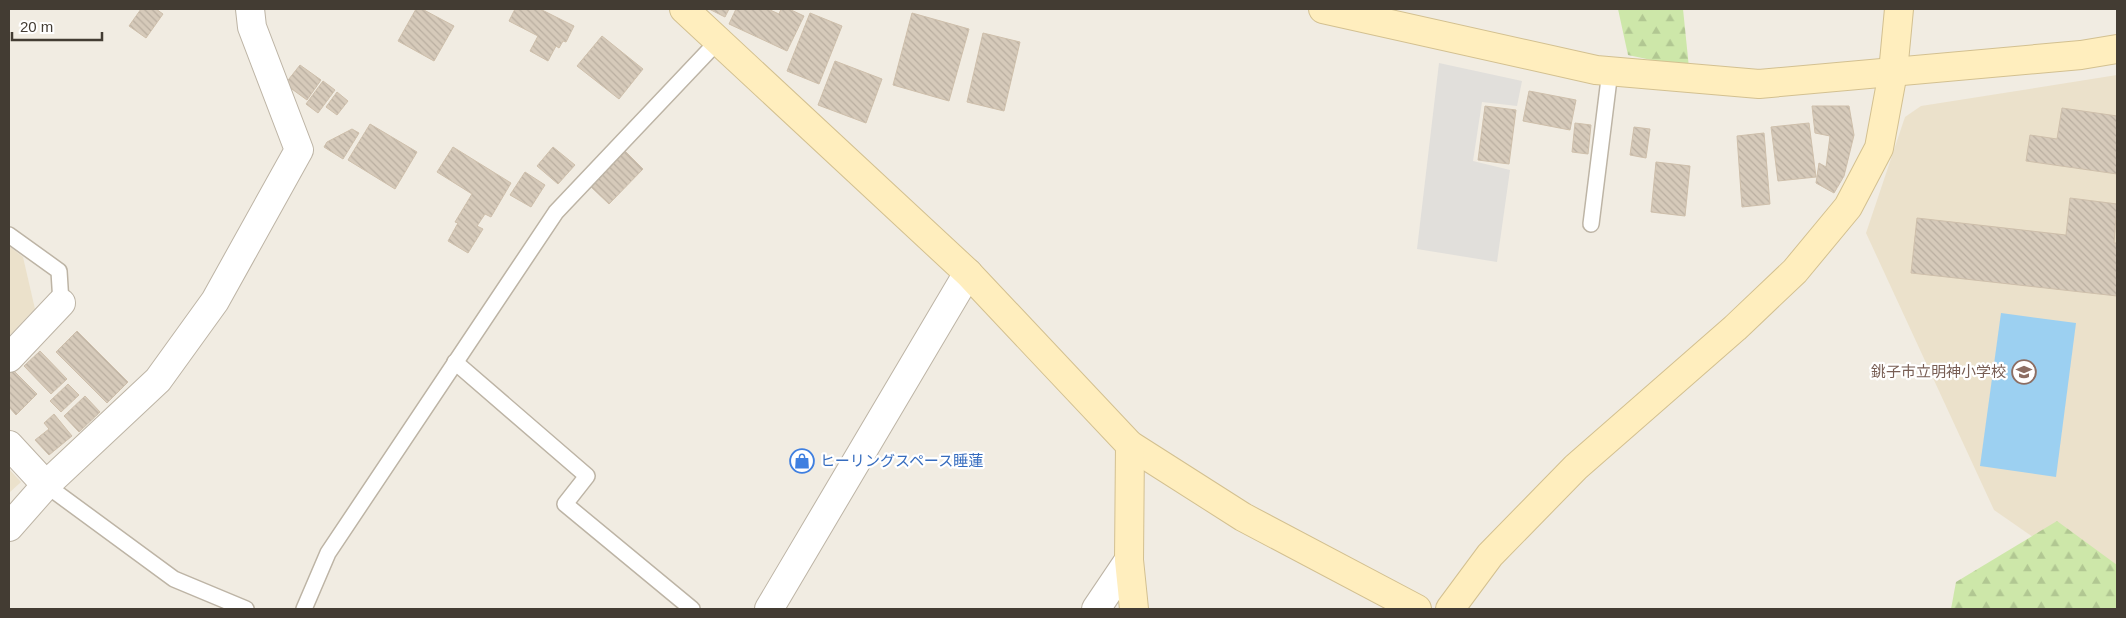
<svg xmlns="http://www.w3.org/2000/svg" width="2126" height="618" font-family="Arial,'Noto Sans JP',sans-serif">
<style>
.education{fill:#ebe1cb}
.forest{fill:url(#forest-firs)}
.parking{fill:#e1dfdb}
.water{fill:#9cd0f1}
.building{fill:url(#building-back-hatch);stroke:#cebfab}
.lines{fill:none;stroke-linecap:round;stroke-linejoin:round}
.lane-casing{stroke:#bdb4a5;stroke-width:18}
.street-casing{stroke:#bdb4a5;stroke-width:30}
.secondary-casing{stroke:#d3c090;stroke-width:30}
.lane{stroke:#fff;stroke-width:15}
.street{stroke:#fff;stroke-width:28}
.secondary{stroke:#ffeebe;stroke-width:28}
.labels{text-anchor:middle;stroke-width:4.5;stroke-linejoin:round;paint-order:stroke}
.education-label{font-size:15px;fill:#785e54;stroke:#fff;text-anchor:end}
.shop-label{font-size:15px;fill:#366cbe;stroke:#fff;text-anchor:start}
</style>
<defs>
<pattern id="forest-firs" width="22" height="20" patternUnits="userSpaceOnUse" patternTransform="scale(1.25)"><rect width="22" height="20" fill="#cde7a9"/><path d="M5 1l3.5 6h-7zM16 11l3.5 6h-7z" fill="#b1c792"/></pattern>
<pattern id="building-back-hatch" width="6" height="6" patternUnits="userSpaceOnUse" patternTransform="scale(1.25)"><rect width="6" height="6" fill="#d6caba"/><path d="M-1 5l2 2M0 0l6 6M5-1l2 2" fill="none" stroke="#b9aea0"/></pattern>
</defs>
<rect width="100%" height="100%" fill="#f1ece2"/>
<!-- education -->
<g class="education">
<path d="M 2117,75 L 2117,595 L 1994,510 L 1866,233 L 1905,117 L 1921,106 Z"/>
<path d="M 9,246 L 23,257 L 35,309 L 9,336 Z"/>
<path d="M 9,469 L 21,482 L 9,493 Z"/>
</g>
<!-- forest -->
<g class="forest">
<path d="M 1618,9 L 1683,9 L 1689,68 L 1628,55 Z"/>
<path d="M 2057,521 L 2117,565 L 2117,609 L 1951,609 L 1956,582 Z"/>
</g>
<!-- parking -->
<path class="parking" d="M 1439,63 L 1522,81 L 1517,106 L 1482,102 L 1473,161 L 1510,170 L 1497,262 L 1417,249 Z"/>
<!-- water -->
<path class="water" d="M 2001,313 L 2076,323 L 2056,477 L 1980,466 Z"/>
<!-- building -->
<g class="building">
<path d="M 141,9 L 156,9 L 163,14 L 146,38 L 129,26 Z"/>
<path d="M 416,9 L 422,9 L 454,26 L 434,61 L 398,41 Z"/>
<path d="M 515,9 L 540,9 L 574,26 L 566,42 L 563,41 L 559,48 L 556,46 L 548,61 L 530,51 L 538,36 L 509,21 Z"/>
<path d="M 709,9 L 729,9 L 725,17 Z"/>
<path d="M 736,9 L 768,9 L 779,14 L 781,9 L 789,9 L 804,16 L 787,51 L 729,24 Z"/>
<path d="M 810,13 L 842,26 L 819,84 L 787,71 Z"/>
<path d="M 912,13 L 969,29 L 949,101 L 893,85 Z"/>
<path d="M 983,33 L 1020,42 L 1004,111 L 967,102 Z"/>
<path d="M 602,36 L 643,69 L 619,99 L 577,66 Z"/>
<path d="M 835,61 L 882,79 L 866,123 L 818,105 Z"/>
<path d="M 300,65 L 321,80 L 307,100 L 285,84 Z"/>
<path d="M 323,81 L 335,90 L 318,113 L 306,104 Z"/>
<path d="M 1529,91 L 1576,100 L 1570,130 L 1523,121 Z"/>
<path d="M 337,92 L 348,101 L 337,115 L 326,107 Z"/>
<path d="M 1485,106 L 1516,110 L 1509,164 L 1478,160 Z"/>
<path d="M 1812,106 L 1849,106 L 1854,135 L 1844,176 L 1834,193 L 1816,183 L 1819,163 L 1826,167 L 1830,136 L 1815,133 Z"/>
<path d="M 2062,108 L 2117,116 L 2117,174 L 2026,161 L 2030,135 L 2057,139 Z"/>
<path d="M 1575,123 L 1591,125 L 1588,154 L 1572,152 Z"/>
<path d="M 1809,123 L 1816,177 L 1778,181 L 1771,127 Z"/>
<path d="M 370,124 L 417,152 L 395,189 L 348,160 Z"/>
<path d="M 1634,127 L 1650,129 L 1646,158 L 1630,155 Z"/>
<path d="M 352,129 L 359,133 L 343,159 L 324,147 L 327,142 Z"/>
<path d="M 1764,133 L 1770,204 L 1742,207 L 1737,136 Z"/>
<path d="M 453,147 L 511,183 L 491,217 L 485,214 L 477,226 L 483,229 L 468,253 L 448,241 L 458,223 L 455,222 L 472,194 L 437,172 Z"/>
<path d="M 553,147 L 575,165 L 558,184 L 537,166 Z"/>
<path d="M 624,150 L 643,169 L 609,204 L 589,185 Z"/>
<path d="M 1656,162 L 1690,166 L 1685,216 L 1651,212 Z"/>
<path d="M 525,172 L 545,185 L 531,207 L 510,195 Z"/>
<path d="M 2070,198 L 2117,204 L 2114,243 L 2117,243 L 2117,296 L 1911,273 L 1917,218 L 2066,235 Z"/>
<path d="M 77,331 L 128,382 L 107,403 L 56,352 Z"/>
<path d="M 40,351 L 67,379 L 51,394 L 24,366 Z"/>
<path d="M 13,370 L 37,394 L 16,415 L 9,407 L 9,374 Z"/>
<path d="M 68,384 L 79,395 L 61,412 L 50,401 Z"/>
<path d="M 85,396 L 100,412 L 79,432 L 64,416 Z"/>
<path d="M 54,414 L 72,436 L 49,455 L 35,440 L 49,429 L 44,423 Z"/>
</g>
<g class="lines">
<!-- lane casing -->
<g class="lane-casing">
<g id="lane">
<path d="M 1591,224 L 1610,71"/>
<path d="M 9,235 L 59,271 L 61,303"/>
<path d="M 455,362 L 587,476 L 565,504 L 692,609"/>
<path d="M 46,485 L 174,579 L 246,609"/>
<path d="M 304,609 L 328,553 L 556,212 L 718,41"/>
</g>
</g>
<!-- street casing -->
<g class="street-casing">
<g id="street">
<path d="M 9,358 L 61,303"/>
<path d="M 9,445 L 46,485"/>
<path d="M 9,527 L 46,485 L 158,380 L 215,301 L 299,150 L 252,27 L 250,9"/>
<path d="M 769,609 L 968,273"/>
<path d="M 1096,609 L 1129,560"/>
</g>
</g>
<!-- secondary casing -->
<g class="secondary-casing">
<g id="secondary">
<path d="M 684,9 L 968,273 L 1130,445 L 1243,517 L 1417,609"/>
<path d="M 1323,9 L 1596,70 L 1759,84 L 2081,55 L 2117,49"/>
<path d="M 1130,445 L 1129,560 L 1134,609"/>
<path d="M 1450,609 L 1490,555 L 1576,467 L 1735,328 L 1795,271 L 1848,207 L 1879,148 L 1893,72 L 1899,9"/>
</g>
</g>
<!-- lane -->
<use href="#lane" class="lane"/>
<!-- street -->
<use href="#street" class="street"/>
<!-- secondary -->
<use href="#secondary" class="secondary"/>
</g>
<!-- icons -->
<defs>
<g id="school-ring" transform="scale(1.25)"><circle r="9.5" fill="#fff" stroke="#8d6e63" stroke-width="1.5"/><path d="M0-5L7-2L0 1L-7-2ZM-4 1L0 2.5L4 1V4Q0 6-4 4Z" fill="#8d6e63"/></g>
<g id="shop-ring" transform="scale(1.25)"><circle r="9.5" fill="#fff" stroke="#3f7fe0" stroke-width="1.5"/><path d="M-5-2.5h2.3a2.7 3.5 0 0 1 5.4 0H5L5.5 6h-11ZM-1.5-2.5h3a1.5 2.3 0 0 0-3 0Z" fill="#3f7fe0"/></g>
</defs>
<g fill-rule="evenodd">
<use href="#school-ring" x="2024" y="372"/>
<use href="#shop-ring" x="802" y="461"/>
</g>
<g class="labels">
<!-- education labels -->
<g class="education-label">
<text x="2006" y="377">銚子市立明神小学校</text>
</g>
<!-- shop labels -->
<g class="shop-label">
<text x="820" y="466">ヒーリングスペース睡蓮</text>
</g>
</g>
<!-- border -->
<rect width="2126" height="618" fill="none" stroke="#433c33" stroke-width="20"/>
<!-- scale -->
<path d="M12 32v8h90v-8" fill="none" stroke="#433c33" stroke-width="2.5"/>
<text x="20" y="32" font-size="15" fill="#433c33" stroke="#ffffff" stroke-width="4" paint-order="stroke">20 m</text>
</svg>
